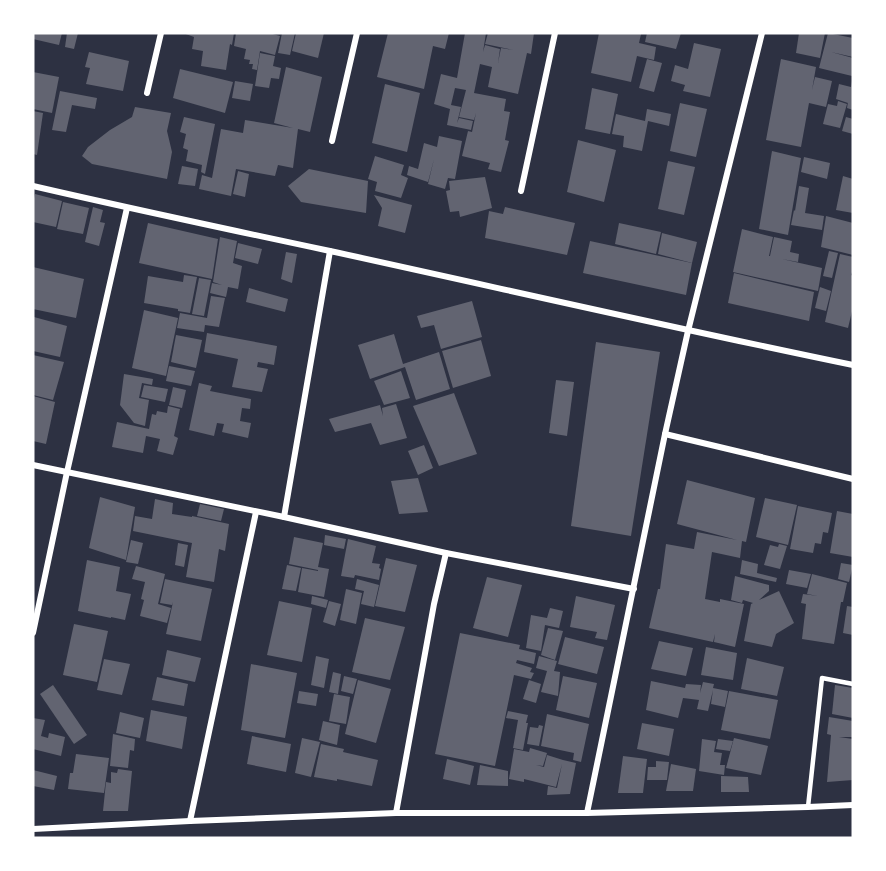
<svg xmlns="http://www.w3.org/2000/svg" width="886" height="871" font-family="Manrope,sans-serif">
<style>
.building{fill:#626471}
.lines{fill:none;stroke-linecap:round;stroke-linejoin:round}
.service{stroke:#fff;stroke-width:4.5}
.minor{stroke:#fff;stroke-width:6}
</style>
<rect width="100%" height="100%" fill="#2d3142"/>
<!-- building -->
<g class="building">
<path d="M 33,33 L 62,33 L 59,45 L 33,39 Z"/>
<path d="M 67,33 L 78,33 L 74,49 L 65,47 Z"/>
<path d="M 183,33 L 234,33 L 232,45 L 230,44 L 226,70 L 201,66 L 203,51 L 192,49 L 194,37 Z"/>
<path d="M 236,33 L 269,33 L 280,36 L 275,55 L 260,51 L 257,70 L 252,69 L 253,64 L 249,64 L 250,60 L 244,59 L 246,49 L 234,46 Z"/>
<path d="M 282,33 L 295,33 L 290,55 L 278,53 Z"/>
<path d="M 296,33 L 324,33 L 318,58 L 292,51 Z"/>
<path d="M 388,33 L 449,33 L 445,49 L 433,46 L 424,89 L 377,77 Z"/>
<path d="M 465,33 L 486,33 L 483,52 L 485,45 L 500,49 L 498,63 L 501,48 L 513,50 L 485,44 L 488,33 L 534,33 L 531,54 L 527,53 L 518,94 L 488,87 L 492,67 L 480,64 L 474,93 L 506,99 L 504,111 L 510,112 L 505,140 L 509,141 L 501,172 L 488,169 L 490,163 L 462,156 L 468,131 L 472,132 L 476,113 L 474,120 L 459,117 L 466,90 L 455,88 L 451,105 L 461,107 L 457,123 L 459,118 L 473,121 L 471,130 L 447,125 L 450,109 L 434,104 L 441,74 L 457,78 Z"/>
<path d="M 599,33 L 641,34 L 639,43 L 656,47 L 654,60 L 637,56 L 631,82 L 591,73 Z"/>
<path d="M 647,33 L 681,33 L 676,49 L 645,42 Z"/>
<path d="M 799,33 L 825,33 L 820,58 L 796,53 Z"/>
<path d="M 828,33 L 853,38 L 853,57 L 831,52 L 853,58 L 852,76 L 819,68 Z"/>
<path d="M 694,43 L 721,49 L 710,97 L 683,91 L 685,85 L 671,81 L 675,65 L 688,69 Z"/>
<path d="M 89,52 L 129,61 L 123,91 L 86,84 L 90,68 L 85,67 Z"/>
<path d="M 260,53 L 275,56 L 273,66 L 281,68 L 279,79 L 271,78 L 269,88 L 255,86 Z"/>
<path d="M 647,59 L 662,63 L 654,92 L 639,88 Z"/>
<path d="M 781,59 L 816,67 L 812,90 L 815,77 L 832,81 L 826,107 L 809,103 L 801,147 L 766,140 Z"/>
<path d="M 286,67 L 322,77 L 310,132 L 298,129 L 293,168 L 278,165 L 275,176 L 236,169 L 231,196 L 199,189 L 202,175 L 212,178 L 221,129 L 243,133 L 245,120 L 293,128 L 274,123 Z"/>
<path d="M 180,69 L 233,82 L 225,113 L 173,98 Z"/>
<path d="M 33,72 L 59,77 L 52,113 L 33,109 Z"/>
<path d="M 235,81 L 253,84 L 250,101 L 232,98 Z"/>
<path d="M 852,81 L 853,81 L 853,110 L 847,108 L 848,102 L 848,103 L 836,99 L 839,84 L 851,87 Z"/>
<path d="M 385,84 L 420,93 L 407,152 L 372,143 Z"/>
<path d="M 592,88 L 618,94 L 610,134 L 585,129 Z"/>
<path d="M 60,91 L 97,98 L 95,109 L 72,105 L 66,132 L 52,130 Z"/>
<path d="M 838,101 L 847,104 L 840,128 L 823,124 L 828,104 L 837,106 Z"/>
<path d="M 680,103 L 707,109 L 696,157 L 670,151 Z"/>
<path d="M 135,107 L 171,113 L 167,131 L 172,152 L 167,179 L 92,164 L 82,156 L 88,147 L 110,130 L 132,117 Z"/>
<path d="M 647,109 L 671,114 L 669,126 L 648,121 L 642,151 L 623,147 L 624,136 L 612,134 L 616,114 L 645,121 Z"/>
<path d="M 33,111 L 43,113 L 37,155 L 33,154 Z"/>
<path d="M 184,117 L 215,124 L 205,174 L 201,172 L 202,165 L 186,161 L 188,150 L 183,148 L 186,134 L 180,132 Z"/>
<path d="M 846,117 L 853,119 L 853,134 L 842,131 Z"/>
<path d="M 439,136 L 462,141 L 455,179 L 448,178 L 445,189 L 428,184 L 434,159 L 428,182 L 407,175 L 409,166 L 418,169 L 424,143 L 437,147 Z"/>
<path d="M 578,140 L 616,150 L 604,202 L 567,192 Z"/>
<path d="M 772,151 L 801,158 L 788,235 L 759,229 Z"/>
<path d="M 375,156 L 404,165 L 401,175 L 408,178 L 401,198 L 375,191 L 377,182 L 368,179 Z"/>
<path d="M 804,157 L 830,163 L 827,179 L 801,172 Z"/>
<path d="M 668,161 L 695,167 L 684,215 L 658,209 Z"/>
<path d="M 182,166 L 198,169 L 195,186 L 178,184 Z"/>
<path d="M 309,169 L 368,181 L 366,213 L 301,202 L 288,186 Z"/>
<path d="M 238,171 L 249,174 L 245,197 L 233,194 Z"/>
<path d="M 843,176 L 853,179 L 853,213 L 836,210 Z"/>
<path d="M 485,177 L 492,208 L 460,217 L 459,211 L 450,212 L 446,191 L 450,190 L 449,181 Z"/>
<path d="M 799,186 L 809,188 L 805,213 L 824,216 L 822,230 L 791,225 L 794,210 L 795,211 Z"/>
<path d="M 35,194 L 62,201 L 56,227 L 33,222 L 33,203 Z"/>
<path d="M 374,195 L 412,205 L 405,233 L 378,226 L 382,208 Z"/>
<path d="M 63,202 L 89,208 L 83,234 L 57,229 Z"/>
<path d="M 93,207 L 103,210 L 100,222 L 105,223 L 99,246 L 85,242 Z"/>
<path d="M 505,207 L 575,223 L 567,255 L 485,238 L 489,211 L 503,214 Z"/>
<path d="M 826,216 L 853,223 L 853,255 L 821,247 Z"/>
<path d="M 148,223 L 218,239 L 212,279 L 139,263 Z"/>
<path d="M 619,223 L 661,232 L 656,254 L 615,244 Z"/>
<path d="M 742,229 L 773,237 L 769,256 L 770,256 L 774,237 L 792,241 L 790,252 L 799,254 L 798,262 L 782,259 L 822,268 L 818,291 L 733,272 Z"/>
<path d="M 662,233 L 697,242 L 692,263 L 658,254 Z"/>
<path d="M 220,237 L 237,241 L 233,263 L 242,266 L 238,289 L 228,287 L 226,297 L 210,293 L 212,283 L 222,285 L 213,282 Z"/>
<path d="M 590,241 L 692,263 L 686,295 L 583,273 Z"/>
<path d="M 238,243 L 262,249 L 258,264 L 235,258 Z"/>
<path d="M 829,251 L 838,253 L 832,278 L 823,276 Z"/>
<path d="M 286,252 L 297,254 L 292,283 L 281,279 Z"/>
<path d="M 840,254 L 853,257 L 853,269 L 851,275 L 853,276 L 853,307 L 848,328 L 825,322 Z"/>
<path d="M 33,267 L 84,279 L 76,318 L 33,309 Z"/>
<path d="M 734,273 L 814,292 L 809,321 L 728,303 Z"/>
<path d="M 184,275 L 197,277 L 190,313 L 178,311 L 178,309 L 144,303 L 148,276 L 183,282 Z"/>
<path d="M 199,278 L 211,280 L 204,316 L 192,314 Z"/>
<path d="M 820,287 L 831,291 L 826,311 L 815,308 Z"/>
<path d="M 249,288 L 288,299 L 285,312 L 246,302 Z"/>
<path d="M 211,296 L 225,298 L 219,327 L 205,325 L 204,332 L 177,328 L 180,313 L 207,318 Z"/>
<path d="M 472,301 L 482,337 L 441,349 L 434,325 L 421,328 L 417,316 Z"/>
<path d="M 144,310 L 178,318 L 166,376 L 132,368 Z"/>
<path d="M 34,317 L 67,326 L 60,357 L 33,351 Z"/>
<path d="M 207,333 L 277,346 L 274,365 L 258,362 L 257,367 L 268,369 L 262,392 L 232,387 L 238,359 L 204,352 Z"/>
<path d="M 394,334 L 403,364 L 439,352 L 450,389 L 416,400 L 405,367 L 370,379 L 358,345 Z"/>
<path d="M 176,335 L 202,340 L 196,368 L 171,362 Z"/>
<path d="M 481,340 L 491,376 L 453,388 L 442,351 Z"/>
<path d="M 596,342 L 660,352 L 631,536 L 571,526 Z"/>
<path d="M 33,355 L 64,362 L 53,400 L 33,395 Z"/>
<path d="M 169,366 L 195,371 L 191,386 L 166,381 Z"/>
<path d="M 401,371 L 410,398 L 384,405 L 374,381 Z"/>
<path d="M 124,374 L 153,379 L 152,385 L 142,383 L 139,398 L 149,400 L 145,426 L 134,423 L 120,405 Z"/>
<path d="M 556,380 L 574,382 L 567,436 L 549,433 Z"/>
<path d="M 199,383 L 212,386 L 210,391 L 251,399 L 250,409 L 242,408 L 240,421 L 251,423 L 248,438 L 222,432 L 224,424 L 217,423 L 214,436 L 189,430 Z"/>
<path d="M 144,385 L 168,389 L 165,402 L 141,397 Z"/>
<path d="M 173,387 L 186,390 L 182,408 L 169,405 Z"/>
<path d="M 454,393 L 477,454 L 439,466 L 413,406 Z"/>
<path d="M 33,396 L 55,402 L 46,444 L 33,441 Z"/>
<path d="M 396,404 L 407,438 L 380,445 L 371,423 L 335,432 L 329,419 L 380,405 L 383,416 L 382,408 Z"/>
<path d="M 168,406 L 180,409 L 174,436 L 178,438 L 173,455 L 157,451 L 160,439 L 146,436 L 143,453 L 112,447 L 117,422 L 149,429 L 152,414 L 156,415 L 157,411 L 167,413 Z"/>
<path d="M 424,445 L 433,468 L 418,475 L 408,451 Z"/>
<path d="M 418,478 L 428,512 L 399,514 L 391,481 Z"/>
<path d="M 687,480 L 755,498 L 746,542 L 742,541 L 740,558 L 712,552 L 705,599 L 720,602 L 720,599 L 744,604 L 735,647 L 714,642 L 715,634 L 713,642 L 649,628 L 658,589 L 660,589 L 666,544 L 694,549 L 697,532 L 737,540 L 677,524 Z"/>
<path d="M 100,497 L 135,507 L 126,560 L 89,548 Z"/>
<path d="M 765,498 L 797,505 L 788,545 L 756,537 Z"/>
<path d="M 155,499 L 173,503 L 172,514 L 192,517 L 192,516 L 229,524 L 225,551 L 219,549 L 214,582 L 186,577 L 192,543 L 133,531 L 135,516 L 152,519 Z"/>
<path d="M 200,504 L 224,509 L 221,521 L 197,516 Z"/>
<path d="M 798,506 L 832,513 L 828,533 L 823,532 L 821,544 L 815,543 L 813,553 L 790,549 Z"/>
<path d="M 837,511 L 853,514 L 853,557 L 830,553 Z"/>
<path d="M 325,535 L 346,539 L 344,549 L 324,545 Z"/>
<path d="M 294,537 L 323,543 L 318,567 L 329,569 L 324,597 L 298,592 L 302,568 L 318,571 L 318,570 L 289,564 Z"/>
<path d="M 348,539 L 376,546 L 372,563 L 380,564 L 379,568 L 381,569 L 379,580 L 355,575 L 354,578 L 341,576 Z"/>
<path d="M 131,540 L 143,543 L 138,564 L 126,562 Z"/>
<path d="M 178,543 L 188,545 L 184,567 L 175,565 Z"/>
<path d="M 779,544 L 787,546 L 780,569 L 764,565 L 770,545 L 778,547 Z"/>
<path d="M 386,558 L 417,565 L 405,612 L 375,606 Z"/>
<path d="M 87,560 L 120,567 L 116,591 L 131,594 L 125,620 L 111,617 L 111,618 L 78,611 Z"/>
<path d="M 742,560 L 758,564 L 757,573 L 777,578 L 776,582 L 740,574 Z"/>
<path d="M 841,563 L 853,565 L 849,582 L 838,579 Z"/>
<path d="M 287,565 L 301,568 L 296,591 L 282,589 Z"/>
<path d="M 136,566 L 165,574 L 158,604 L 171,608 L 167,623 L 140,616 L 144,600 L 141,599 L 145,582 L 132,579 Z"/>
<path d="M 789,570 L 811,574 L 807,588 L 786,584 Z"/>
<path d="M 812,574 L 847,583 L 843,602 L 841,602 L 834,644 L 802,639 L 806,604 L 801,603 L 803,594 L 818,596 L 807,594 Z"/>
<path d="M 735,576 L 769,585 L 769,591 L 759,600 L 779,591 L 794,623 L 776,634 L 772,647 L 744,641 L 751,604 L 753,603 L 743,600 L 742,603 L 731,600 Z"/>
<path d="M 487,577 L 522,585 L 508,637 L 473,628 Z"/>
<path d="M 165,579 L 212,589 L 201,641 L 166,634 L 173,602 L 172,605 L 160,603 Z"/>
<path d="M 357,579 L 379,585 L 374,607 L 361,604 L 364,591 L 355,589 Z"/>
<path d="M 346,589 L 362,593 L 356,624 L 340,620 Z"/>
<path d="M 312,596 L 328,600 L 326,608 L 311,604 Z"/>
<path d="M 576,596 L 615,605 L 607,640 L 595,638 L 597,632 L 570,627 Z"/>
<path d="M 279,601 L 312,608 L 302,662 L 267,655 Z"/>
<path d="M 329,601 L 341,604 L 335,626 L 323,622 Z"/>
<path d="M 847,606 L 853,607 L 853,635 L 843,633 Z"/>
<path d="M 550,608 L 563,611 L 559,628 L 545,625 L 541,651 L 526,648 L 531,615 L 547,618 Z"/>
<path d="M 365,618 L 405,627 L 390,680 L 352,672 Z"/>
<path d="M 74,624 L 108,631 L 97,682 L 63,675 Z"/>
<path d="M 548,628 L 563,631 L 555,660 L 541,655 Z"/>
<path d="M 460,633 L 520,645 L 519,649 L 536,653 L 534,664 L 517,660 L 516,663 L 532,668 L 530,672 L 534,673 L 531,679 L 514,675 L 495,766 L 435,754 Z"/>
<path d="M 565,637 L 604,647 L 597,674 L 558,664 Z"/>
<path d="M 659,641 L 693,648 L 686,676 L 651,669 Z"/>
<path d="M 706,647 L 737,653 L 733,680 L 701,675 Z"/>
<path d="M 167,650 L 201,658 L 195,682 L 162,675 Z"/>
<path d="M 316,656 L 329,659 L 324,688 L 311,685 Z"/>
<path d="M 539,656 L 557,661 L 554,671 L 560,672 L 558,696 L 541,692 L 547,671 L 536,668 Z"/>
<path d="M 747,658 L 784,667 L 777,696 L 741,689 Z"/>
<path d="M 104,659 L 130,664 L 122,695 L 97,690 Z"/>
<path d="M 251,664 L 297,673 L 285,738 L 241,730 Z"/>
<path d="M 333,672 L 341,674 L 338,694 L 329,692 Z"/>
<path d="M 344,676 L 357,679 L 353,694 L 341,691 Z"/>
<path d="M 563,676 L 597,683 L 589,718 L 556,710 Z"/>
<path d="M 157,677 L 188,684 L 184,706 L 152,700 Z"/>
<path d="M 358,680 L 391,689 L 376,743 L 345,734 Z"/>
<path d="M 529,680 L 541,684 L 536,703 L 523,699 Z"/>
<path d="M 651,681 L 685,688 L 686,684 L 701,685 L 700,693 L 703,682 L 714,684 L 713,688 L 728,691 L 725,707 L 711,704 L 713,690 L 708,711 L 697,709 L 699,700 L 683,698 L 678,718 L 646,710 Z"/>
<path d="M 53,685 L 87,735 L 74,744 L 40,694 Z"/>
<path d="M 835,685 L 853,688 L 853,718 L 832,714 Z"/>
<path d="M 299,691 L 318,694 L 316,706 L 297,703 Z"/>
<path d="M 729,691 L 778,700 L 770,739 L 721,730 Z"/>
<path d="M 334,694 L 350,697 L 346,724 L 329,721 Z"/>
<path d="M 151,710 L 187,717 L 182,749 L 146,741 Z"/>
<path d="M 508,711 L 528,715 L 526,723 L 528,723 L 523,750 L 513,748 L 518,720 L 506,718 Z"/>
<path d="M 120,712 L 144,718 L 140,738 L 116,733 Z"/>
<path d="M 547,714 L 589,724 L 581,762 L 573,760 L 574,753 L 541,746 Z"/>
<path d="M 829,717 L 853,721 L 853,737 L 839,737 L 853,739 L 853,780 L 827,782 L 831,735 L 827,734 Z"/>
<path d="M 33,718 L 45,720 L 41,736 L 48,738 L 49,733 L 65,737 L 61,756 L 33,749 Z"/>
<path d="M 323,721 L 340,725 L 337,745 L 319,740 Z"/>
<path d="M 642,723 L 674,729 L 669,756 L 637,749 Z"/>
<path d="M 539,725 L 543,726 L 539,746 L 527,744 L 530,727 L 538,728 Z"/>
<path d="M 113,734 L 135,739 L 134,751 L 130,750 L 128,768 L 110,766 Z"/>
<path d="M 252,736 L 291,744 L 286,772 L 247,764 Z"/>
<path d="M 302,738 L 320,742 L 311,777 L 295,773 Z"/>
<path d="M 734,738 L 768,746 L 761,775 L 726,768 Z"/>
<path d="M 702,739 L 716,741 L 714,752 L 722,753 L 720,765 L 725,765 L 724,775 L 699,771 Z"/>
<path d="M 718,739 L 733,741 L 730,751 L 716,749 Z"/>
<path d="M 321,744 L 344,749 L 343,752 L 378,760 L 372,786 L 337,779 L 337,781 L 314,777 Z"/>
<path d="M 530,748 L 547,753 L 543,766 L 536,765 L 544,767 L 547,755 L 563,760 L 576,763 L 570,794 L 547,795 L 548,786 L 557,788 L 562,764 L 556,787 L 524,779 L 524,782 L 509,779 L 514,749 L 529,752 Z"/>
<path d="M 76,754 L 109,758 L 104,793 L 68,789 L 70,773 L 73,773 Z"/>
<path d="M 623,756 L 647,759 L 643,793 L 618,793 Z"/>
<path d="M 447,759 L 474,766 L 470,785 L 443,779 Z"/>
<path d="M 656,761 L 669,762 L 667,780 L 647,780 L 648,767 L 656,767 Z"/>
<path d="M 671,764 L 696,769 L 693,791 L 666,791 Z"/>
<path d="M 480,765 L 508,771 L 508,786 L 477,785 Z"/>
<path d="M 118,769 L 132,771 L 128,811 L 103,811 L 106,782 L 111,783 L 111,772 L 117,773 Z"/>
<path d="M 33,770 L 57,776 L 54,790 L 33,786 Z"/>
<path d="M 721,776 L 748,777 L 749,792 L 721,792 Z"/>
</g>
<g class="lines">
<!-- service -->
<path class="service" d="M 808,807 L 822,678 L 853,684"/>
<!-- minor -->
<g class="minor">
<path d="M 147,93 L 161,33"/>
<path d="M 332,141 L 357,33"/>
<path d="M 33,186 C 132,209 231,230 330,251 C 504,289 678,329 853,365"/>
<path d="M 521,191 L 555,33"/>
<path d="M 665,434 L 853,479"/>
<path d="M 33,465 L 284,517 L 446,553 L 634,589"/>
<path d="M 284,517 L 330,251"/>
<path d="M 33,633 L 67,472 L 127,208"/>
<path d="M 396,813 L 434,604 L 446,553"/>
<path d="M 587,813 L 665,434 L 688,331 L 762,33"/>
<path d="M 190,821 L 256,512"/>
<path d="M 33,829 L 190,821 L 396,813 L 587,813 L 808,807 L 853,805"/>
</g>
</g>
<!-- border -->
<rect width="886" height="871" fill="none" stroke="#ffffff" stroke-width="69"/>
</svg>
